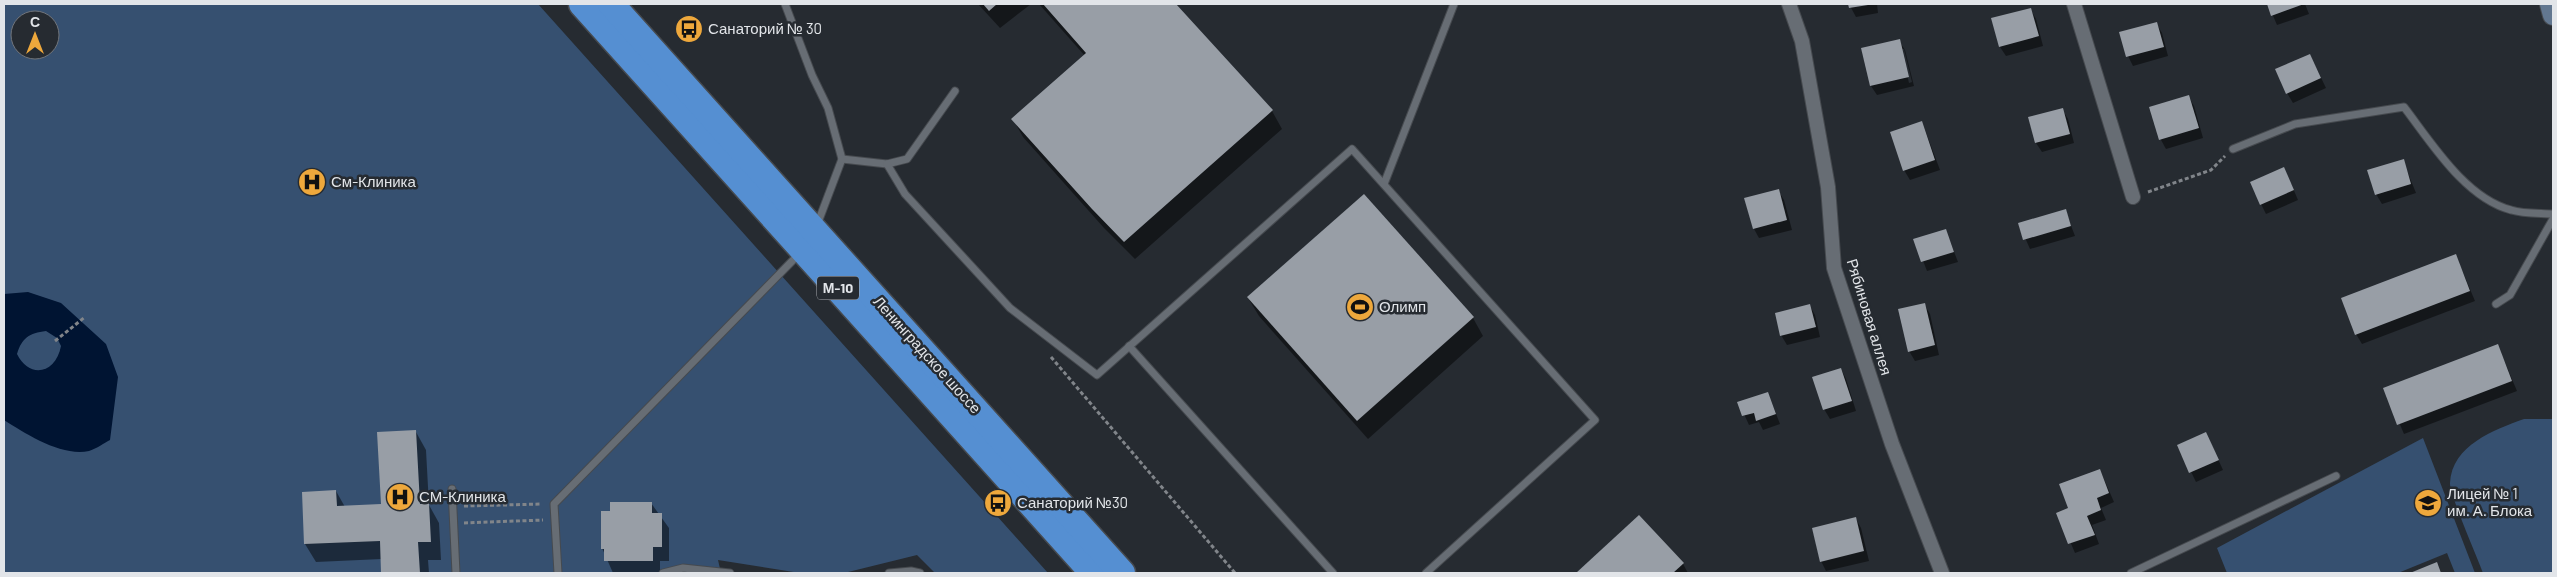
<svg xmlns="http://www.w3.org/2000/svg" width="2557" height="577" font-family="Barlow,sans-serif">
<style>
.green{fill:#365070;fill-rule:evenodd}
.water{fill:#001432;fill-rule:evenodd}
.shadow{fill:#0007;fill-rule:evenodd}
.building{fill:#989ea6}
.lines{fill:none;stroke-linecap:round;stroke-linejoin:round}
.lane-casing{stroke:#464a4f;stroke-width:9}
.street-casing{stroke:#464a4f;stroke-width:16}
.secondary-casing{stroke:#464a4f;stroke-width:22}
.highway-casing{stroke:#464a4f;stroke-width:29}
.path{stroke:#81858a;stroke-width:3;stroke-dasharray:4 2.5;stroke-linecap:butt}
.lane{stroke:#676d74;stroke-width:7}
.street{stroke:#676d74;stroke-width:14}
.secondary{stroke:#627790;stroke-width:20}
.highway{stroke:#558fd2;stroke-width:26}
.labels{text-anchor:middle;stroke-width:5;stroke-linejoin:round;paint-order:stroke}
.shield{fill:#262b31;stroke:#aaadb2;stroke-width:1}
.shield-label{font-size:14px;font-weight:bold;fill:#e2e5e9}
.poi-label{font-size:15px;fill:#e2e5e9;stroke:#262b31;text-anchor:start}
.street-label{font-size:15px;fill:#e2e5e9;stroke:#262b31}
</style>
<rect width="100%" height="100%" fill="#262b31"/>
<!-- green -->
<g class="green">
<path d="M 4,4 L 538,4 L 1048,573 L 935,573 L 917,555 L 844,573 L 800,573 L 718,560 L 721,573 L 4,573 ZM 20,20 L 50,20 L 50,50 L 20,50 Z"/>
<path d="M 2524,419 L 2553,419 L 2553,573 L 2483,573 C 2478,559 2449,493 2450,483 C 2452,445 2494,430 2524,419 Z"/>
<path d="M 2423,438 L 2475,573 L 2455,573 L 2447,553 L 2398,573 L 2227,573 L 2217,548 Z"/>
</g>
<!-- water -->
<path class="water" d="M 28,292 L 61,303 L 106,344 L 118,377 L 110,440 C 104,443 96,449 89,451 C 62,457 26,434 4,420 L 4,294 ZM 46,331 L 57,338 L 61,346 C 56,373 30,380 17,354 C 22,338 29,333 46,331 Z"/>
<!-- shadow -->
<g class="shadow">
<path d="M 978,4 L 1031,4 L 1000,28 Z"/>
<path d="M 1039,4 L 1175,4 L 1272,111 L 1282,129 L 1135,259 L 1104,228 L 1023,137 L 1013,119 L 1085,56 Z"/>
<path d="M 1849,4 L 1877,4 L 1878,13 L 1856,17 Z"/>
<path d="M 2268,4 L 2305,4 L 2309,14 L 2277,25 Z"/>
<path d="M 2030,9 L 2036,19 L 2043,46 L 2006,56 L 2000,47 Z"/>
<path d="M 2156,23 L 2162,33 L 2168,56 L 2133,66 L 2128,56 Z"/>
<path d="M 1899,41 L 1905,50 L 1914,86 L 1877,95 L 1871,86 L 1863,49 ZM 1901,49 L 1904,49 L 1912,82 L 1909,83 Z"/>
<path d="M 2310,55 L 2326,88 L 2293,103 L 2287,93 Z"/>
<path d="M 2188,96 L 2194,106 L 2203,138 L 2166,149 L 2161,140 L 2151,108 Z"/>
<path d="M 2062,109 L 2068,119 L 2074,143 L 2042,152 L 2036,143 Z"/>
<path d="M 1922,122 L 1940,170 L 1910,180 L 1904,170 Z"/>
<path d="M 2403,161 L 2416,193 L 2382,204 L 2376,194 Z"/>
<path d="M 2289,179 L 2298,200 L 2266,214 L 2261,204 Z"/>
<path d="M 1778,190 L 1784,200 L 1792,230 L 1759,238 L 1754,229 Z"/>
<path d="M 2065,210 L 2075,236 L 2030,249 L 2019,224 Z"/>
<path d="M 1946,231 L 1958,262 L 1927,271 L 1915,240 Z"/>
<path d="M 2456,256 L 2475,301 L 2362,344 L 2356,334 Z"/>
<path d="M 1248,298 L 1473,318 L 1483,336 L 1368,439 L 1259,316 Z"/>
<path d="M 1924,304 L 1930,314 L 1939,355 L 1915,361 L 1909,351 Z"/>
<path d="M 1810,306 L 1815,315 L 1820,337 L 1787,345 L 1781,335 Z"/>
<path d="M 2498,346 L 2517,391 L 2404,434 L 2385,389 Z"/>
<path d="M 1841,369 L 1846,379 L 1856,411 L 1830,419 L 1824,409 Z"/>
<path d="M 1768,393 L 1780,424 L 1763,430 L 1759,422 L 1749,425 L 1739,403 Z"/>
<path d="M 416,432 L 426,450 L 429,505 L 439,523 L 441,560 L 428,560 L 429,573 L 382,573 L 382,559 L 316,562 L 305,544 L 336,491 L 345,507 L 382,505 Z"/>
<path d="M 2206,433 L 2223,470 L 2196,482 L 2178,445 Z"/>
<path d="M 2100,470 L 2114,502 L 2101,508 L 2106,520 L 2092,525 L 2099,544 L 2075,553 L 2058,513 L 2070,509 Z"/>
<path d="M 651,503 L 669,528 L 669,561 L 660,561 L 660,573 L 613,573 L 602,548 Z"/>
<path d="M 1639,516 L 1683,564 L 1688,573 L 1577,573 Z"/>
<path d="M 1856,519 L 1861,528 L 1869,561 L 1826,571 L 1821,561 Z"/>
</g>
<!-- building -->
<g class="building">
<path d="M 983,4 L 997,4 L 989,11 Z"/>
<path d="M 1043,4 L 1176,4 L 1273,110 L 1124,242 L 1092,209 L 1011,119 L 1086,53 Z"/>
<path d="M 1848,4 L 1868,4 L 1868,5 L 1849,8 Z"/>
<path d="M 2267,4 L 2304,4 L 2271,16 Z"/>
<path d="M 2031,8 L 2039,36 L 1999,47 L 1991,18 Z"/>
<path d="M 2157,22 L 2164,47 L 2126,57 L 2119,32 Z"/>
<path d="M 1900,39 L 1909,77 L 1870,86 L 1861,48 Z"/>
<path d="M 2310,54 L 2321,78 L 2286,94 L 2275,69 Z"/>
<path d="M 2189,95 L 2199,128 L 2159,140 L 2149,107 Z"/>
<path d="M 2063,108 L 2070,134 L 2035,143 L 2028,117 Z"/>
<path d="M 1922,121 L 1935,160 L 1903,171 L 1890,132 Z"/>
<path d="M 2404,159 L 2411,184 L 2375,195 L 2367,170 Z"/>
<path d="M 2284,167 L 2294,190 L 2260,205 L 2250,182 Z"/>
<path d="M 1779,189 L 1787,220 L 1753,229 L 1744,198 Z"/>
<path d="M 1364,194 L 1474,317 L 1357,421 L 1247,297 Z"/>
<path d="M 2066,209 L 2071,226 L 2023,240 L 2018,223 Z"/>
<path d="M 1946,229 L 1954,252 L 1921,262 L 1913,239 Z"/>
<path d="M 2456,254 L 2470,291 L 2355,335 L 2341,298 Z"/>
<path d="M 1925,303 L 1935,345 L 1908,352 L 1898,309 Z"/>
<path d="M 1810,304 L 1816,327 L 1780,336 L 1775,313 Z"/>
<path d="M 2498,344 L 2512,381 L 2397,425 L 2383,388 Z"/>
<path d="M 1841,368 L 1852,401 L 1823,410 L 1812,377 Z"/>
<path d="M 1768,392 L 1776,414 L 1756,421 L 1754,413 L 1742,416 L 1737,402 Z"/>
<path d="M 416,430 L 420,504 L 429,503 L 431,542 L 418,542 L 420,573 L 381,573 L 380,541 L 304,544 L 302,492 L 336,490 L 337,506 L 381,504 L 377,432 Z"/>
<path d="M 2206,432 L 2219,460 L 2189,473 L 2177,445 Z"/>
<path d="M 2100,469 L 2109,493 L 2097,498 L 2101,510 L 2087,516 L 2095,535 L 2068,544 L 2056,513 L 2068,508 L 2059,484 Z"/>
<path d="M 610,502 L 652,502 L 652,513 L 662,513 L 662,547 L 653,547 L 653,561 L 604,561 L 604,549 L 601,549 L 601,511 L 610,511 Z"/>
<path d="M 1639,515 L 1684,563 L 1673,573 L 1576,573 Z"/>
<path d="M 1856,517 L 1864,551 L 1820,562 L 1812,528 Z"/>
<path d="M 2437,562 L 2441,573 L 2410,573 Z"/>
</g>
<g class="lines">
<!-- lane casing -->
<g class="lane-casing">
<g id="lane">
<path d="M 785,4 L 812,75 L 828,108 L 842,159 L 817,225"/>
<path d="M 2233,149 L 2295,124 L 2404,107 C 2431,142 2465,198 2511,210 C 2524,214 2540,213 2553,214"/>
<path d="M 842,159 L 887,164 L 907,159 L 955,91"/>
<path d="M 887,164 L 905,194 L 1010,308 L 1097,375 L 1352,149 L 1595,420 L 1426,573"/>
<path d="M 1384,184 L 1454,4"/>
<path d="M 2496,304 L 2510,295 L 2553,219"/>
<path d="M 1129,346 L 1333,573"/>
<path d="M 452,489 L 456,573"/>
<path d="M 558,573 L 554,504 L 799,254"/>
<path d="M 663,573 L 683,568 L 730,573"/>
<path d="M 889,573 L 911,571 L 920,573"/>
<path d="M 2131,573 L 2336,476"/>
</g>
</g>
<!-- street casing -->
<g class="street-casing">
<g id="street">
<path d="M 1789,4 L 1802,41 L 1828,187 L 1834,268 L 1892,444 L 1942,573"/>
<path d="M 2074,4 L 2133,197"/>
</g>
</g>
<!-- secondary casing -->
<g class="secondary-casing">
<path id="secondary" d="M 2550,4 L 2553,15"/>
</g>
<!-- highway casing -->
<g class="highway-casing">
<g id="highway">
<path d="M 582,4 L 1093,573"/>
<path d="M 611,4 L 1122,573"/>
</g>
</g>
<!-- path -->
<g class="path">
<path d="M 2148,192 L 2211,170 L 2225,156"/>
<path d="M 55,341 L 85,317"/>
<path d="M 1051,357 L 1235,573"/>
<path d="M 464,506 L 542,504"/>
<path d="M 464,523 L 543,520"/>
</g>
<!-- lane -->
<use href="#lane" class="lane"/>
<!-- street -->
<use href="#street" class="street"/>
<!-- secondary -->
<use href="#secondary" class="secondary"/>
<!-- highway -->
<use href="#highway" class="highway"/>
</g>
<!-- icons -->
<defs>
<g id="bus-disc" transform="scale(1.4375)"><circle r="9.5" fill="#eea83c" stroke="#262b31"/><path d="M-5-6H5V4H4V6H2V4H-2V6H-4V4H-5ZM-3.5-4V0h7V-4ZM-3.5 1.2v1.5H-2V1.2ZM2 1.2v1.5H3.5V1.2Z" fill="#111"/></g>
<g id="hospital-disc" transform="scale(1.4375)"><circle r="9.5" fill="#eea83c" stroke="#262b31"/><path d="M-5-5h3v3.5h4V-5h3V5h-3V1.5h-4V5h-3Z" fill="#111"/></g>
<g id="stadium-disc" transform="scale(1.4375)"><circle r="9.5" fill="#eea83c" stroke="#262b31"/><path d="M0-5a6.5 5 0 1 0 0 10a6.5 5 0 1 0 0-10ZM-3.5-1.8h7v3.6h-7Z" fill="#111"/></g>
<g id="school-disc" transform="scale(1.4375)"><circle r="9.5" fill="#eea83c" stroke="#262b31"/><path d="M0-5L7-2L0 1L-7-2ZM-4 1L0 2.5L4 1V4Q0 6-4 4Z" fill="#111"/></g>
</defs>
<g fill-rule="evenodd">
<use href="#bus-disc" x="689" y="29"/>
<use href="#hospital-disc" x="312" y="182"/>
<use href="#stadium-disc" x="1360" y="307"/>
<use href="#hospital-disc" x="400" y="497"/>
<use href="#bus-disc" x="998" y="503"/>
<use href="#school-disc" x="2428" y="503"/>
</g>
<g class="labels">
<!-- shield labels -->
<rect class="shield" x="817" y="276.5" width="42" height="23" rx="4"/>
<g class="shield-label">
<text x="838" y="293">М-10</text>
</g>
<!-- poi labels -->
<g class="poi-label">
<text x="708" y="34">Санаторий № 30</text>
<text x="331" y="187">См-Клиника</text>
<text x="1379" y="312">Олимп</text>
<text x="2447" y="499">Лицей № 1<tspan x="2447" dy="17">им. А. Блока</tspan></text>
<text x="419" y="502">СМ-Клиника</text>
<text x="1017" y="508">Санаторий №30</text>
</g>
<!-- street labels -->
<g class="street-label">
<text transform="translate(1869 317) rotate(73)" y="5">Рябиновая аллея</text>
<text transform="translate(927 355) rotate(48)" y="5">Ленинградское шоссе</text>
</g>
</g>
<!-- border -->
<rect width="2557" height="577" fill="none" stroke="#e2e5e9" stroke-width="10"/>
<!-- north arrow -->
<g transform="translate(35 35)"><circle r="24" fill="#262b31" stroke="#71757b"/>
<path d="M0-4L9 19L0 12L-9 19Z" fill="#eea83c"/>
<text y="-8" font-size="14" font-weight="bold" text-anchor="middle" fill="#e2e5e9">С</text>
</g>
</svg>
